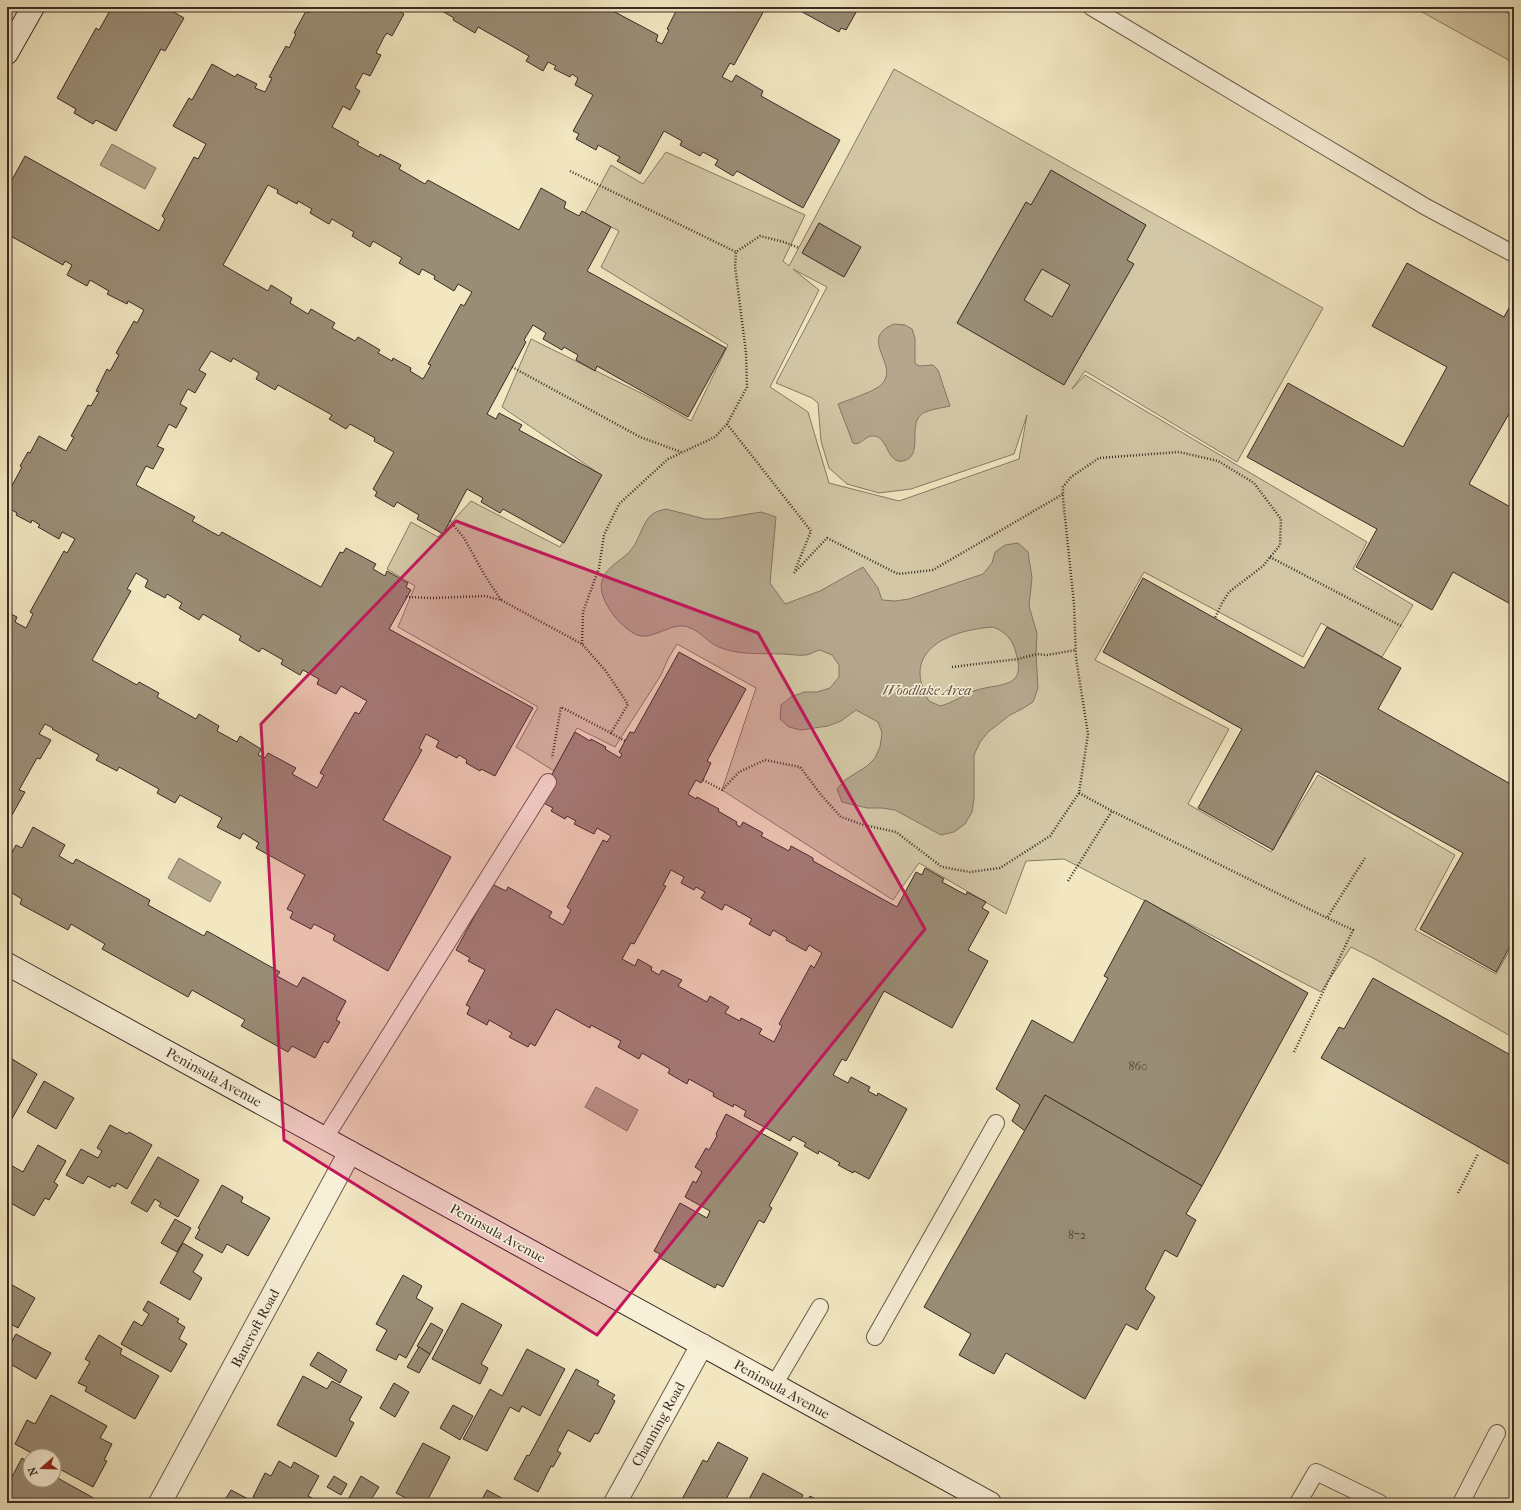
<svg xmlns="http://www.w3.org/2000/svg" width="1521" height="1510" font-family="'IM FELL French Canon',serif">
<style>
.green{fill:#d3c7a6;stroke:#877965;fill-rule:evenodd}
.water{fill:#b4a78c;stroke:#847562;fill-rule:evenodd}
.building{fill:#9a8d76;stroke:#3b2b24;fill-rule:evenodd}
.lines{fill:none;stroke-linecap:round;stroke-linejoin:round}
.lane-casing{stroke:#695a4b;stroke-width:18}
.street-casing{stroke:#695a4b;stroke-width:24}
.secondary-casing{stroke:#3b2b24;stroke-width:24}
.path{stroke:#3b2b24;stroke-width:2.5;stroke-dasharray:1 2;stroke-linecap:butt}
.lane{stroke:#f7efd7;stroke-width:16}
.street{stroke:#f7efd7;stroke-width:22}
.secondary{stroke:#f7efd7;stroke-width:22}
.marked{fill:#c2185b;fill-opacity:0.2;stroke:#c2185b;stroke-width:3;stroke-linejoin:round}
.labels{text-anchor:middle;stroke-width:3;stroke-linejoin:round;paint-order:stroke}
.number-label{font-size:12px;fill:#534438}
.park-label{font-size:14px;font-style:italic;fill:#615244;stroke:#f7efd7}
.street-label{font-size:14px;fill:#3b2b24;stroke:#f7efd7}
</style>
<rect width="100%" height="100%" fill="#f2e7c1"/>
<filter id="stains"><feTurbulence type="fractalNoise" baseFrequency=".005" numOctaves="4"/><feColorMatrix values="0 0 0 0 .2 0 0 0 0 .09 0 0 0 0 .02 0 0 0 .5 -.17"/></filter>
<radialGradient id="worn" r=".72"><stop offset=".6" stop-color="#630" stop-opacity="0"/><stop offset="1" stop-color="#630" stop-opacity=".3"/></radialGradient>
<!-- green -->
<g class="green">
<path d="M 1413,7 L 1497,7 L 1514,17 L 1514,63 Z"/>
<path d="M 894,69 L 1323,308 L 1237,462 L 1085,371 L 1072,389 L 1085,375 L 1367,542 L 1353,569 L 1413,605 L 1382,657 L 1321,623 L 1303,657 L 1144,572 L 1095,660 L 1229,729 L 1188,804 L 1271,852 L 1318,775 L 1455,855 L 1415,930 L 1496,974 L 1514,943 L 1514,1038 L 1375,959 L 1351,947 L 1321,992 L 1064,859 L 1026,861 L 1006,914 L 919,863 L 893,900 L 722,790 L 756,688 L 677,644 L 668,659 L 661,675 L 615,747 L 577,728 L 554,771 L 516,747 L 538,707 L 398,627 L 415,586 L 387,569 L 411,522 L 438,537 L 471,501 L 560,547 L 601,475 L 502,407 L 531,339 L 647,396 L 691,421 L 728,345 L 601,267 L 619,231 L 585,213 L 611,165 L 643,184 L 666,152 L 805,215 L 783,261 L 789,266 ZM 793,269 L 827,287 L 776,383 L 812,398 L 818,403 L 821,441 L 829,468 L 847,484 L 879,493 L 911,489 L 1014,454 L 1027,415 L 1019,459 L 899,501 L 829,483 L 808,412 L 770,387 L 819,290 Z"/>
</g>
<!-- water -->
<g class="water">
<path d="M 112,144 L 156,168 L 145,189 L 100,165 Z"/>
<path d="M 894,324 L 905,325 L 912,329 L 915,338 L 915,363 L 919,366 L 933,365 L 938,370 L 950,406 C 942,408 931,409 923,413 C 907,423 923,454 906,460 C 886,468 889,434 872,436 C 866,436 862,443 856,444 L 853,443 L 838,404 C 848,400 876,391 882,384 C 900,364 857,339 894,324 Z"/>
<path d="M 666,509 L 705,519 L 719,519 L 761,512 L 776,517 L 770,583 L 785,604 L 820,591 L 863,567 L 878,588 L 882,600 L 895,601 L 909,599 L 983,574 L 992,563 L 995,552 L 1005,545 L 1018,543 L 1028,552 L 1032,578 L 1029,606 L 1037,633 L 1036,654 L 1038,688 L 1033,702 L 1022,709 L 1010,715 L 988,732 L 980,742 L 974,755 L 974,799 L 972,812 L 965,824 L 954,832 L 941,835 L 895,810 L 882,808 L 867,808 L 842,802 L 837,789 L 845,780 L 867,766 L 875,758 L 880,747 L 882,733 L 878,722 L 856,710 L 841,721 L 828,726 L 801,730 L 789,727 L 780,719 L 781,705 L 791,697 L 804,692 L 817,692 L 830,688 L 839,677 L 839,665 L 832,655 L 820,650 C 816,651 811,654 806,655 C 798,656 789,654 782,654 C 759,653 734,656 713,644 C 704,638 694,626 682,626 C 670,625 653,638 641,636 C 624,633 596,599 602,581 C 605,569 617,563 626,555 C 641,543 640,522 654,513 C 658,511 662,510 666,509 ZM 993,627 C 1006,632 1013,640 1016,653 C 1027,689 1000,683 977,690 C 964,694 953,703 940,706 L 929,701 C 899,650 950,630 993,627 Z"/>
<path d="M 179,858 L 221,882 L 210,902 L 168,878 Z"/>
<path d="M 596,1087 L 638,1110 L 627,1131 L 585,1107 Z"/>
</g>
<!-- building -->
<g class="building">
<path d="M 112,7 L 165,7 L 184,18 L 165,51 L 161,49 L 116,131 L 96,120 L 93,124 L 74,113 L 76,109 L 57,98 L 96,28 L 99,30 Z"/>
<path d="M 311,7 L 401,7 L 399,11 L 404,14 L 392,36 L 387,33 L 384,37 L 376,53 L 381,55 L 370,76 L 363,73 L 355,88 L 360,91 L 350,110 L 343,106 L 332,127 L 359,142 L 357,145 L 379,157 L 380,154 L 401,165 L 399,169 L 425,184 L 428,180 L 519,230 L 541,188 L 566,202 L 564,208 L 579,216 L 582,211 L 611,227 L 587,271 L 726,348 L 688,417 L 597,366 L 595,371 L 576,360 L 578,355 L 564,347 L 562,350 L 543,339 L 546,333 L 533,325 L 524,340 L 526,342 L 487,414 L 496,419 L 499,413 L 522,425 L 519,430 L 602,475 L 564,543 L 503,509 L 500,513 L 481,502 L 483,498 L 467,489 L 443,534 L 417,519 L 419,515 L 397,502 L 394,507 L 375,496 L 377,492 L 373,489 L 394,452 L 374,441 L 375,438 L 350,424 L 346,429 L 329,419 L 332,415 L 278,385 L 275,390 L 256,379 L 259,373 L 233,358 L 231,362 L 211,351 L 199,370 L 206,374 L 195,393 L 188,389 L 185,394 L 180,404 L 187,408 L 176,428 L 169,424 L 160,441 L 157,446 L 164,449 L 153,469 L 146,466 L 136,485 L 195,517 L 192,521 L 219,536 L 222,532 L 321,587 L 340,552 L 343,553 L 346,548 L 376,564 L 373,569 L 385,576 L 387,571 L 408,583 L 406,587 L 411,590 L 389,629 L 533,708 L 495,776 L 481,769 L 480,771 L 466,763 L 467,760 L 459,755 L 457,758 L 436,747 L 439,741 L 426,734 L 419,748 L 422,750 L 383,820 L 451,857 L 388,971 L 333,940 L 335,935 L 314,924 L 311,929 L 290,918 L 293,912 L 287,909 L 305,875 L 256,848 L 259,843 L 243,833 L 240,839 L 217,827 L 222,818 L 180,795 L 175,803 L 157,793 L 159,789 L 119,767 L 117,771 L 96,760 L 99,755 L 52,729 L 53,728 L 45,724 L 39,734 L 51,740 L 40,759 L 37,758 L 19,790 L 25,792 L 12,815 L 7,812 L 7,612 L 17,617 L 15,622 L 26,628 L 33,614 L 30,612 L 64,551 L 67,553 L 75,539 L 62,532 L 59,539 L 38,527 L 40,525 L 32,520 L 31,523 L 16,515 L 17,513 L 7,507 L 7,495 L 22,467 L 20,466 L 28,452 L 30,453 L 39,436 L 66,451 L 74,437 L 71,436 L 88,405 L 91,406 L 99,392 L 96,391 L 107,369 L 110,371 L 119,355 L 116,353 L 134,321 L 137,323 L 144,310 L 128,301 L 127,304 L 107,294 L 109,291 L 90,280 L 87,286 L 67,275 L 72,265 L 65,261 L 63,265 L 7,234 L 7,189 L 25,156 L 159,231 L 165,219 L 162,216 L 194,157 L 198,159 L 206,144 L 173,126 L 189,98 L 192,100 L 212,64 L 235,77 L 237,74 L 257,84 L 255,88 L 265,92 L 272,78 L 269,77 L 286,46 L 289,48 L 296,34 L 294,33 L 306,11 L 308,13 ZM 268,185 L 278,190 L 277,193 L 297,204 L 298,201 L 312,209 L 310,213 L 329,224 L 332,219 L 354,232 L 352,236 L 370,247 L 373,241 L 402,258 L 399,263 L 419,275 L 422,269 L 435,276 L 434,279 L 454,291 L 458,284 L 472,292 L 464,306 L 461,304 L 428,364 L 431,365 L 423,379 L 410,371 L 411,368 L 393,358 L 392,361 L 378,353 L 380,350 L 358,337 L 355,341 L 332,328 L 335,323 L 311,309 L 308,314 L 290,303 L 292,298 L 271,285 L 268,291 L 223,265 ZM 136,573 L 148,580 L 145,587 L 165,598 L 167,594 L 182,603 L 179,608 L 199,620 L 203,614 L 241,636 L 239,640 L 259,652 L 262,648 L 283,660 L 281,664 L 300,675 L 303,670 L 319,679 L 317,684 L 336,694 L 341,686 L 367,701 L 359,714 L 355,712 L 320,773 L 324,775 L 317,788 L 292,774 L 296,768 L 268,753 L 265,758 L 258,755 L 261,749 L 240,736 L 237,742 L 217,731 L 219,726 L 199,714 L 196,719 L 157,697 L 159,693 L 139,682 L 137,685 L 92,660 L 131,591 L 127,589 Z"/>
<path d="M 435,7 L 614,7 L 613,11 L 658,35 L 656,41 L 662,44 L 669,30 L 667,29 L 678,7 L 766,7 L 734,65 L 730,63 L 722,77 L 732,82 L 736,75 L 763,91 L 761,96 L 840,140 L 803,208 L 737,171 L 733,176 L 715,165 L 718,160 L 703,152 L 700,156 L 680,145 L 682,141 L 664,131 L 640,174 L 617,161 L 620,157 L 598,145 L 596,150 L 576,139 L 579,134 L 573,131 L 593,95 L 575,85 L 578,78 L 572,74 L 570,77 L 554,69 L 556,66 L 548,62 L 543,71 L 526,61 L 529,56 L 478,27 L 475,33 L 453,20 L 454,18 Z"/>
<path d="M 793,7 L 859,7 L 846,30 L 841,28 L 839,32 Z"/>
<path d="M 1051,170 L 1146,225 L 1127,260 L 1134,264 L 1064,385 L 957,323 L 1026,202 L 1031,205 ZM 1042,269 L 1070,285 L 1052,317 L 1024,300 Z"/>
<path d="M 819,223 L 861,247 L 844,277 L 802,253 Z"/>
<path d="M 1407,263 L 1504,317 L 1514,299 L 1514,405 L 1469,484 L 1514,509 L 1514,606 L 1453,572 L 1432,610 L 1356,567 L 1377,529 L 1247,457 L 1288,383 L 1403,447 L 1447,367 L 1372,326 Z"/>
<path d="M 1143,578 L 1304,668 L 1327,627 L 1401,668 L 1378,709 L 1514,786 L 1514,939 L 1496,972 L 1420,929 L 1463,853 L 1316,771 L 1273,850 L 1198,808 L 1242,729 L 1103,652 Z"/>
<path d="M 679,652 L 746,689 L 707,761 L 711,763 L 703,780 L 701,783 L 696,780 L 688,794 L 696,799 L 697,797 L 719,809 L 718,811 L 737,822 L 736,824 L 740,827 L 743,822 L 763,833 L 761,836 L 789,851 L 791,846 L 813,858 L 813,861 L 897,907 L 916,872 L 922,875 L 925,868 L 944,879 L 942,882 L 966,895 L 967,892 L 986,902 L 982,908 L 989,912 L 968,950 L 988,961 L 952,1028 L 884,991 L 846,1061 L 842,1059 L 833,1075 L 848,1083 L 851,1077 L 870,1087 L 868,1091 L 877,1096 L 878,1093 L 907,1109 L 869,1179 L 854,1171 L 853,1173 L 838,1165 L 840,1163 L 819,1151 L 818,1154 L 804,1146 L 806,1143 L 793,1136 L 790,1141 L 744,1116 L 746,1111 L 734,1104 L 733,1107 L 713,1096 L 714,1093 L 689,1079 L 687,1084 L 668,1073 L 670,1069 L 642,1053 L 639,1059 L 618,1047 L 621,1041 L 591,1025 L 590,1028 L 556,1009 L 535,1046 L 530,1043 L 528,1047 L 509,1037 L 512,1033 L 489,1020 L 487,1025 L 467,1014 L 470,1007 L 466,1005 L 485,970 L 468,961 L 470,958 L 456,950 L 492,884 L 506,891 L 508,887 L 552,912 L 549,917 L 563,925 L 571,910 L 567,907 L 603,840 L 607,842 L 611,836 L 597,828 L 594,834 L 574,824 L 576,821 L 567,816 L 565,819 L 551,811 L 553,808 L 538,800 L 575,732 L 590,741 L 591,739 L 606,747 L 605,749 L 620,758 L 622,754 L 619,752 L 630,732 L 634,733 ZM 671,870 L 684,877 L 681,883 L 694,890 L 696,887 L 705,892 L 701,898 L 722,910 L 725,904 L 752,919 L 749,924 L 770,936 L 773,930 L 787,938 L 786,940 L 806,951 L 809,945 L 822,953 L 814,968 L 811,965 L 779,1024 L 782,1026 L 774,1042 L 759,1034 L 762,1029 L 741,1018 L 740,1021 L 725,1013 L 729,1007 L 710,996 L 707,1002 L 678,986 L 682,980 L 662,970 L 659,975 L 651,970 L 652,967 L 638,959 L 635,966 L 622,959 L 631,943 L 634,944 L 666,886 L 663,885 Z"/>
<path d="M 33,827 L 65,845 L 59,856 L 73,864 L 76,859 L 150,900 L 148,905 L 204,936 L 207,931 L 280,972 L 277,976 L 297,987 L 303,977 L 346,1001 L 336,1020 L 340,1022 L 328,1043 L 324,1041 L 315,1058 L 292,1046 L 288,1052 L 241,1026 L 245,1020 L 192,990 L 188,997 L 102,949 L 105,944 L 71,924 L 68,930 L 20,904 L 22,899 L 7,890 L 7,872 L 10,867 L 7,866 L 7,862 L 16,845 L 22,848 Z"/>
<path d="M 1145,900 L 1308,993 L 1202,1186 L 1045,1095 L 1025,1131 L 1012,1121 L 1020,1105 L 996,1089 L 1032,1020 L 1073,1043 L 1108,978 L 1104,976 Z"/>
<path d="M 1373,978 L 1514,1057 L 1514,1167 L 1321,1058 L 1339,1027 L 1344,1029 Z"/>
<path d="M 7,1056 L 37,1074 L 9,1124 L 7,1123 Z"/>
<path d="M 44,1081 L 74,1098 L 56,1129 L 27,1112 Z"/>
<path d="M 1045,1095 L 1202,1186 L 1186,1214 L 1196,1220 L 1177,1257 L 1165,1250 L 1145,1289 L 1155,1297 L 1137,1330 L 1126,1324 L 1085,1399 L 1006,1353 L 994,1374 L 959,1355 L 971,1334 L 924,1307 Z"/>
<path d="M 726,1114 L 798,1153 L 769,1206 L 772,1208 L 764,1223 L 759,1220 L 723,1287 L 717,1284 L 715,1288 L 658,1257 L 660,1254 L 654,1251 L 680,1203 L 707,1218 L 710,1211 L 685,1197 L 693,1181 L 696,1183 L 702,1172 L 695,1167 L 706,1148 L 709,1150 L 717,1136 L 716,1134 Z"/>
<path d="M 110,1125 L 127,1134 L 129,1132 L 152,1145 L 127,1189 L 117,1183 L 115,1187 L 112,1185 L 110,1188 L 88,1176 L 83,1184 L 66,1175 L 81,1149 L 98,1158 L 102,1151 L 97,1148 Z"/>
<path d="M 38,1145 L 66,1161 L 54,1182 L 58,1185 L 49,1200 L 45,1198 L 34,1216 L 7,1201 L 7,1163 L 23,1172 Z"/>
<path d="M 158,1157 L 199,1180 L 178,1217 L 159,1206 L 161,1203 L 155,1199 L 147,1212 L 131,1203 Z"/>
<path d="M 222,1185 L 243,1197 L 241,1202 L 270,1218 L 248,1256 L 227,1244 L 222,1253 L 195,1238 L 200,1229 L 198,1228 Z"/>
<path d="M 175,1219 L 191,1228 L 177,1252 L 161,1243 Z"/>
<path d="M 183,1243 L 203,1255 L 193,1272 L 202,1278 L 190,1300 L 160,1283 Z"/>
<path d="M 403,1275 L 422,1286 L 416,1298 L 433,1308 L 406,1358 L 399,1354 L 396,1360 L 376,1350 L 387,1330 L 376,1324 Z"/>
<path d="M 7,1282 L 35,1298 L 18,1328 L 7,1322 Z"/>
<path d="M 148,1301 L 179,1319 L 177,1322 L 185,1327 L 179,1339 L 187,1344 L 171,1372 L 121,1344 L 134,1321 L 142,1326 L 149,1314 L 143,1310 Z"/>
<path d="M 462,1303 L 502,1325 L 481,1364 L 488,1368 L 480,1384 L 432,1359 Z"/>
<path d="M 431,1323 L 443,1330 L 430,1354 L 417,1346 Z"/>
<path d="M 16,1334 L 51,1353 L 36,1379 L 7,1362 L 7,1350 Z"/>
<path d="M 99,1335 L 122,1349 L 120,1354 L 159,1376 L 135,1419 L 85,1391 L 87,1387 L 78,1383 L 90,1362 L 85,1359 Z"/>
<path d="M 419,1347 L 430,1354 L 419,1373 L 407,1367 Z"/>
<path d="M 527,1349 L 565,1369 L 540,1416 L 522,1406 L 519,1412 L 510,1407 L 487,1451 L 463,1439 L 490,1389 L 502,1396 Z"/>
<path d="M 318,1352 L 347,1370 L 340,1383 L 310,1365 Z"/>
<path d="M 576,1369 L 599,1381 L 597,1385 L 615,1395 L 612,1399 L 615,1401 L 598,1434 L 595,1433 L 590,1442 L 568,1430 L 557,1451 L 561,1453 L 553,1467 L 551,1466 L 538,1492 L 514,1479 L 527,1455 L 529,1456 Z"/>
<path d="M 303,1376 L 327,1389 L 332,1381 L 362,1397 L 349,1420 L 354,1423 L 336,1457 L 277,1425 Z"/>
<path d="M 394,1383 L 409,1392 L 395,1417 L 380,1408 Z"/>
<path d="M 51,1395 L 107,1426 L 100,1438 L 112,1444 L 104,1460 L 107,1461 L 93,1487 L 54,1466 L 54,1456 L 37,1456 L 15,1444 L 27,1420 L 35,1424 Z"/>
<path d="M 453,1405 L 473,1416 L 460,1440 L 440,1428 Z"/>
<path d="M 718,1442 L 748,1458 L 724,1503 L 680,1503 L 703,1460 L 707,1462 Z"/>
<path d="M 423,1443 L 450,1457 L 426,1503 L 416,1503 L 396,1493 Z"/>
<path d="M 22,1458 L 30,1463 L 30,1480 L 54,1480 L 54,1476 L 99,1501 L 98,1503 L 7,1503 L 7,1486 Z"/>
<path d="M 279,1461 L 291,1468 L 294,1462 L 319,1476 L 308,1496 L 322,1503 L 264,1503 L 253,1497 L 265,1473 L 271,1476 Z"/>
<path d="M 763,1473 L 803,1495 L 799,1503 L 747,1503 Z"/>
<path d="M 334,1476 L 347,1484 L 341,1495 L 327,1487 Z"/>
<path d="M 361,1476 L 379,1487 L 369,1503 L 346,1503 Z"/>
<path d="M 231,1490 L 256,1503 L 223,1503 Z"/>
<path d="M 487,1490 L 511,1503 L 480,1503 Z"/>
<path d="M 810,1496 L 823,1503 L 807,1503 Z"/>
</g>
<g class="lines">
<!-- lane casing -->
<g class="lane-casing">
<g id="lane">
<path d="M 1091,7 L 1426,207 L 1514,254"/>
<path d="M 325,1138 L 548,782"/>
<path d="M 875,1337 L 996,1123"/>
<path d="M 774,1385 L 820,1307"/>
<path d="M 1298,1503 L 1316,1472 L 1380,1503"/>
<path d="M 1461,1503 L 1497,1433"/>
</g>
</g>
<!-- street casing -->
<g class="street-casing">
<g id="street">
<path d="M 160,1503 L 350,1152"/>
<path d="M 615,1503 L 702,1345"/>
</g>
</g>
<!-- secondary casing -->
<g class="secondary-casing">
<g id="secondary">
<path d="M 7,53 L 33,7"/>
<path d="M 7,964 L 990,1503"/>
</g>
</g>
<!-- path -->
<g class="path">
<path d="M 570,171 L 736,252"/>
<path d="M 512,367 L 640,437 L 681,452"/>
<path d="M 727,424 L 811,531 L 795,570"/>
<path d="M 450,521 L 464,538 L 484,574 L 501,600"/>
<path d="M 1270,557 L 1403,627"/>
<path d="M 794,573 L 827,538 L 898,574 L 933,570 L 1063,494"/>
<path d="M 406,597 L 433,598 L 485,596 L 501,600 L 582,644 L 605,670 L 628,704 L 611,733 L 561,707 L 552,758"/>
<path d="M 582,644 L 583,612 L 599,568 L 604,535 L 619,504 L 668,459 L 715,437 L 727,424 L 747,387 L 746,353 L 735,266 L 736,252 L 760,236 L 784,242 L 799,248"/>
<path d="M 952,667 L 1018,659 L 1037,654 L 1047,655 L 1076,650"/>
<path d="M 611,733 L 625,741"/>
<path d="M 703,780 L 722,790 L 739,772 L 765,760 L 800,767 L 822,796 L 841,817 L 864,825 L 896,832 L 942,867 L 970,872 L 1000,868 L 1050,836 L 1079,793 L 1088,734 L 1076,658 L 1074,604 L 1063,498 L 1063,487 L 1071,477 L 1099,458 L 1179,452 L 1218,461 L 1254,483 L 1281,519 L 1280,545 L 1263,566 L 1229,592 L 1222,603 L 1215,618"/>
<path d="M 1079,793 L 1112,811 L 1327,918 L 1365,858"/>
<path d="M 1068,881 L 1112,811"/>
<path d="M 1294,1052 L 1353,930 L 1327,918"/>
<path d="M 1458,1193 L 1478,1154"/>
</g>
<!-- lane -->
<use href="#lane" class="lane"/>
<!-- street -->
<use href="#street" class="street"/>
<!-- secondary -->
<use href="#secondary" class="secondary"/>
</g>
<!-- marked area -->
<path class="marked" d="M 456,521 L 758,633 L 925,929 L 597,1335 L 284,1140 L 261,724 Z"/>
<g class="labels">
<!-- number labels -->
<g class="number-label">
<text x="1138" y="1070">860</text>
<text x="1077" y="1239">872</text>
</g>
<!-- park labels -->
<g class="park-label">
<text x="927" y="695">Woodlake Area</text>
</g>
<!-- street labels -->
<g class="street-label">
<text transform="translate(214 1077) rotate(29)" y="5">Peninsula Avenue</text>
<text transform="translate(498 1233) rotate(29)" y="5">Peninsula Avenue</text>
<text transform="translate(255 1328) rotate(-62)" y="5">Bancroft Road</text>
<text transform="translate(782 1389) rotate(29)" y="5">Peninsula Avenue</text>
<text transform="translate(658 1424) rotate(-61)" y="5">Channing Road</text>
</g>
</g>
<!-- margin -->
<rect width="1521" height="1510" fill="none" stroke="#f2e7c1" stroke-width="24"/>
<rect x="8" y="8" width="1505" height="1494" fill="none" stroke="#3b2b24" stroke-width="2"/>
<rect x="12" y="12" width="1497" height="1486" fill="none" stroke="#3b2b24"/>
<!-- north arrow -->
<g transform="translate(42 1468) rotate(250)"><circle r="19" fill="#f7efd7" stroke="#aca18f"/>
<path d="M0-3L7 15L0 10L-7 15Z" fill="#8f2418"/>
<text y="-6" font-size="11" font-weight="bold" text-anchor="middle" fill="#3b2b24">N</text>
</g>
<rect width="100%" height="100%" filter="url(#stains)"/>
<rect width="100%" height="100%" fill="url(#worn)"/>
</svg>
